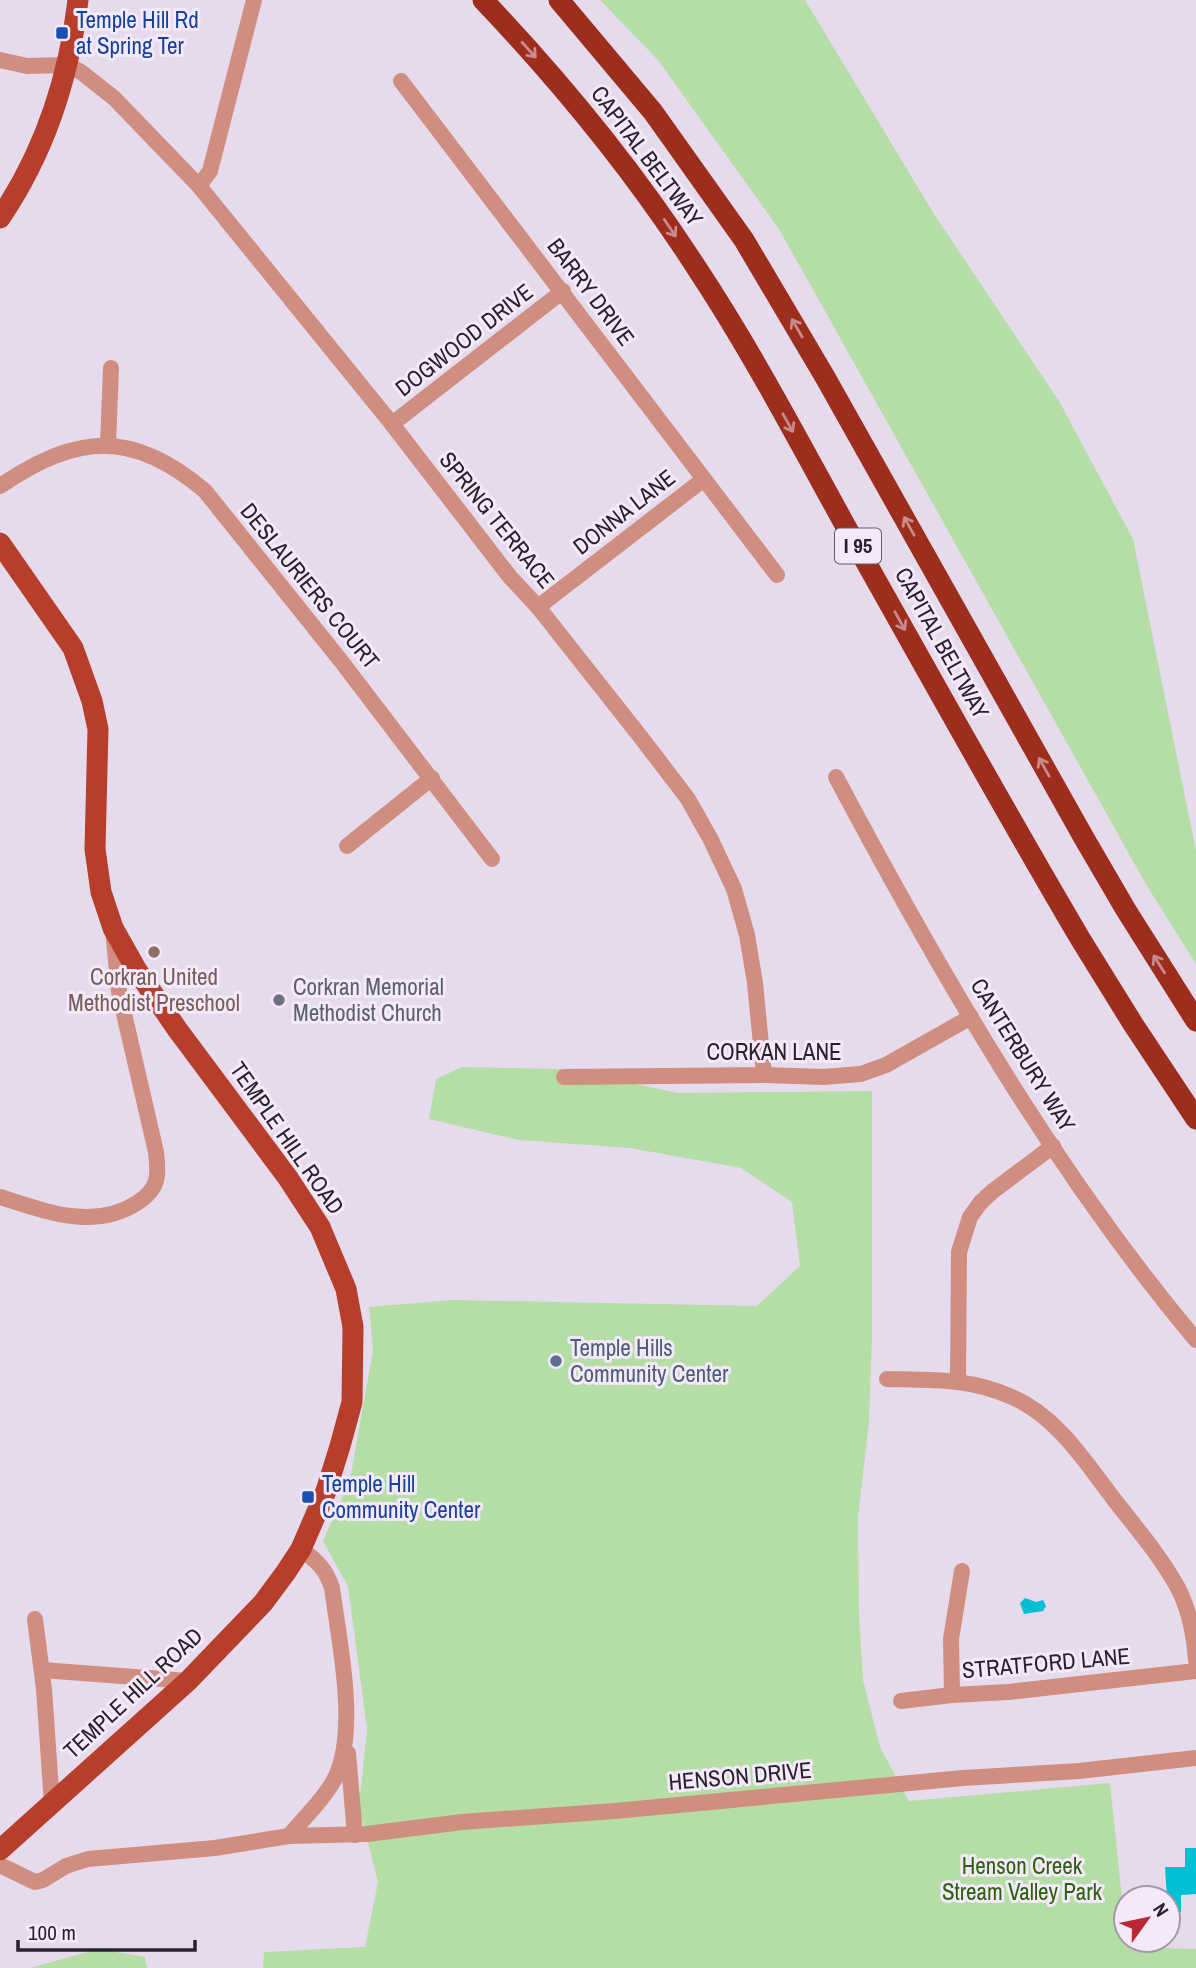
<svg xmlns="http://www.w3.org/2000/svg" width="1196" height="1968" font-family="'Archivo Narrow',sans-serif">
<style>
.green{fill:#b5dda6}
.water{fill:#00bfd5}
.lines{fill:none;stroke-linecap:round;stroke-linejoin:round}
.minor{stroke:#d08e80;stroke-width:16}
.major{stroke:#b63e2b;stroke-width:21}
.highway{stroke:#9d2d1c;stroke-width:21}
.oneway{stroke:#c88a8c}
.transit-dot{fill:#1a4fb4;stroke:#f4e8fb;stroke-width:2.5}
.education-dot{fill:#8d6e63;stroke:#f4e8fb;stroke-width:2.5}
.worship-dot{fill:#6b7280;stroke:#f4e8fb;stroke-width:2.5}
.service-dot{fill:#5c6f8a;stroke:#f4e8fb;stroke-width:2.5}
.labels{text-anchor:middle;stroke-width:6;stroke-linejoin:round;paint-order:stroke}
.shield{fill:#f4e8fb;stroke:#645d68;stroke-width:2}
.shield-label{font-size:21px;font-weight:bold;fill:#272229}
.transit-label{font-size:23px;fill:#164399;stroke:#f4e8fb;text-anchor:start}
.street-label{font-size:23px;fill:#272229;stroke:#f4e8fb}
.education-label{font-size:23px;fill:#785e54;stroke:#f4e8fb}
.worship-label{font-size:23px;fill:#5b616d;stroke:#f4e8fb;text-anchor:start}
.service-label{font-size:23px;fill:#4e5e75;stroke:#f4e8fb;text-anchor:start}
.park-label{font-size:23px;fill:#2d620d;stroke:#f4e8fb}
</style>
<rect width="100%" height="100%" fill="#e6dbed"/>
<!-- green -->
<g class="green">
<path d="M 600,0 L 805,0 L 934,214 L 1059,401 L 1133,539 L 1196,851 L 1196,964 L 1147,886 L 779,229 L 658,60 Z"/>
<path d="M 462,1067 L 564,1069 L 678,1093 L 872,1091 L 872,1336 L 869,1422 L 858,1517 L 859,1615 L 863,1680 L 880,1747 L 909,1801 L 1110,1783 L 1127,1947 L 1196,1949 L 1196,1968 L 263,1968 L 264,1952 L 365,1947 L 378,1882 L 359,1807 L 367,1729 L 348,1586 L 323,1541 L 350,1480 L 373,1350 L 369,1307 L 453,1300 L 757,1306 L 800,1266 L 792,1202 L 741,1168 L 630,1148 L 519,1140 L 429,1119 L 436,1079 Z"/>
<path d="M 98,1949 L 145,1957 L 147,1968 L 30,1968 Z"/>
</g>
<!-- water -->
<g class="water">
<path d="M 1025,1598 L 1036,1602 L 1043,1600 L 1046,1606 L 1043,1611 L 1024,1614 L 1020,1603 Z"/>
<path d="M 1185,1848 L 1196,1848 L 1196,1894 L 1181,1895 L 1181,1912 L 1168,1913 L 1165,1867 L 1185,1867 Z"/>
</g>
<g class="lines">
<!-- minor -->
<g class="minor">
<path d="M 0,60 L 27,66 L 67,65 L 81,72 L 114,98 L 199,186 L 392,424 L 510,577 L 538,607 L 643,740 L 688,799 L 711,840 L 734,889 L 747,935 L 755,983 L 764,1075"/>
<path d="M 401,81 L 777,575"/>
<path d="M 199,186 L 210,171 L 254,0"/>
<path d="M 392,424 L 563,291"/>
<path d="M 108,444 L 111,368"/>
<path d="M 0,486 C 77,434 132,429 205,491 L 341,661 L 492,859"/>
<path d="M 538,607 L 704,479"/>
<path d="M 836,777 C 939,971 1055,1172 1196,1340"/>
<path d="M 347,846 L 432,778"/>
<path d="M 564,1077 L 764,1075 L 823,1077 L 861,1074 L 886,1065 L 971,1017"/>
<path d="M 0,1197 C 45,1211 93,1231 137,1203 C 159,1189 159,1176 156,1152 L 119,992 L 113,930"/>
<path d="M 887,1379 C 932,1380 970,1378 1012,1397 C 1058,1417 1086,1463 1116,1502 C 1138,1530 1161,1557 1178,1588 C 1190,1611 1194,1635 1196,1660"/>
<path d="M 958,1380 L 959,1252 L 970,1217 L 981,1202 L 993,1191 L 1053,1146"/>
<path d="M 35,1619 L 44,1689 L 52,1804"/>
<path d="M 42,1670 L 188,1681"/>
<path d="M 952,1695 L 951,1639 L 962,1571"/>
<path d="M 901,1701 L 952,1695 L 1008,1692 L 1196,1671"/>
<path d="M 348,1753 L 355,1835"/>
<path d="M 289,1836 L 367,1834 L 462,1822 L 615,1811 L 963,1778 L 1079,1771 L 1196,1758"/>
<path d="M 0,1865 L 35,1882 L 43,1880 L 66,1866 L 88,1859 L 215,1848 L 289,1836 C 303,1819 327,1796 336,1776 C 358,1727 339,1641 332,1588 C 326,1569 317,1561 301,1549"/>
</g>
<!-- major -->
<g class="major">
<path d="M 0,218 C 44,153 69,77 78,0"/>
<path d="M 0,543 L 73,648 L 92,701 L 98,729 L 95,849 L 101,892 L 113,928 L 136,969 L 177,1029 L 288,1178 L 320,1227 L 346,1289 L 353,1327 L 352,1402 L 340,1446 L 326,1491 L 301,1549 L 286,1572 L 263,1603 L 188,1681 L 0,1850"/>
</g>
<!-- highway -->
<g class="highway">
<path d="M 483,0 C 562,83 634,171 696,267 C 751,350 797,438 845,525 C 923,663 1000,803 1081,940 L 1133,1024 L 1196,1119"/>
<path d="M 559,0 L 653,112 L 744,240 L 825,377 L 1084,838 L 1126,910 L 1196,1021"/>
</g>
</g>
<!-- one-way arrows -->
<defs><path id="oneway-shaft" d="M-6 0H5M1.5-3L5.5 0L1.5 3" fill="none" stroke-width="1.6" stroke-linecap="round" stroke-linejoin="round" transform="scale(1.75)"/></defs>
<g class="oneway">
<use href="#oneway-shaft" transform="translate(529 50) rotate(48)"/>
<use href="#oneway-shaft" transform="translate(670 228) rotate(56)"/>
<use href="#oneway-shaft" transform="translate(797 328) rotate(-120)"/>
<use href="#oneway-shaft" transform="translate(788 423) rotate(61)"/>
<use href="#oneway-shaft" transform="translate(909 526) rotate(-119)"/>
<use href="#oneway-shaft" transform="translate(900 621) rotate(61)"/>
<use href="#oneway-shaft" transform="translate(1044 767) rotate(-119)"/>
<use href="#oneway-shaft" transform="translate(1159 964) rotate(-122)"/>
</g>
<!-- markers -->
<g class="transit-dot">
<rect x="55" y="26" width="14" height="14" rx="3.5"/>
<rect x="301" y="1490" width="14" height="14" rx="3.5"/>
</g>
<circle class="education-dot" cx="154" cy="952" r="7"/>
<circle class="worship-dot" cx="279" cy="1000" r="7"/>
<circle class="service-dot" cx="556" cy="1361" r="7"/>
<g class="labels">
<!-- shield labels -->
<rect class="shield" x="835" y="528.5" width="46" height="35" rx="5"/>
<g class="shield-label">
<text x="858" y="553">I 95</text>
</g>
<!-- transit labels -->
<g class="transit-label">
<text x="76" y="28">Temple Hill Rd<tspan x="76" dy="26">at Spring Ter</tspan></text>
<text x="322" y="1492">Temple Hill<tspan x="322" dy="26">Community Center</tspan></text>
</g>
<!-- street labels -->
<g class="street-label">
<text transform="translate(647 156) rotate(53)" y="8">CAPITAL BELTWAY</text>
<text transform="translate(591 292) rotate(53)" y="8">BARRY DRIVE</text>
<text transform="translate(464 340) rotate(-38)" y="8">DOGWOOD DRIVE</text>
<text transform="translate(624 512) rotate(-38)" y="8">DONNA LANE</text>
<text transform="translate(497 520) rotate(51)" y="8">SPRING TERRACE</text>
<text transform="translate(310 586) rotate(51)" y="8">DESLAURIERS COURT</text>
<text transform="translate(942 643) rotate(61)" y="8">CAPITAL BELTWAY</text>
<text x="774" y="1060">CORKAN LANE</text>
<text transform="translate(1023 1055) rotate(58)" y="8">CANTERBURY WAY</text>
<text transform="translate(287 1138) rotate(55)" y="8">TEMPLE HILL ROAD</text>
<text transform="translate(1046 1663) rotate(-5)" y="8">STRATFORD LANE</text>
<text transform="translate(133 1693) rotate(-43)" y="8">TEMPLE HILL ROAD</text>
<text transform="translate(740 1776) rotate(-5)" y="8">HENSON DRIVE</text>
</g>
<!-- education labels -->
<g class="education-label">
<text x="154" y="985">Corkran United<tspan x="154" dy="26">Methodist Preschool</tspan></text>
</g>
<!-- worship labels -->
<g class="worship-label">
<text x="293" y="995">Corkran Memorial<tspan x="293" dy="26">Methodist Church</tspan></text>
</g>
<!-- service labels -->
<g class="service-label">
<text x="570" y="1356">Temple Hills<tspan x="570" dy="26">Community Center</tspan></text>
</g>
<!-- park labels -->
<g class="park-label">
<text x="1022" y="1874">Henson Creek<tspan x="1022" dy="26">Stream Valley Park</tspan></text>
</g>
</g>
<!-- north arrow -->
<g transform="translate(1147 1919) rotate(57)"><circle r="33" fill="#f4e8fb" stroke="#a299a7" stroke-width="2"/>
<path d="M0-5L12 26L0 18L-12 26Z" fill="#b92835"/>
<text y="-10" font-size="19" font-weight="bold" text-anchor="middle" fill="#272229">N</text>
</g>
<!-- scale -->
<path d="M18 1940v10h177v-10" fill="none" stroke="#272229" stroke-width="3.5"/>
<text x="28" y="1940" font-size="21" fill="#272229" stroke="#f4e8fb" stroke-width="5" paint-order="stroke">100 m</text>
</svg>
